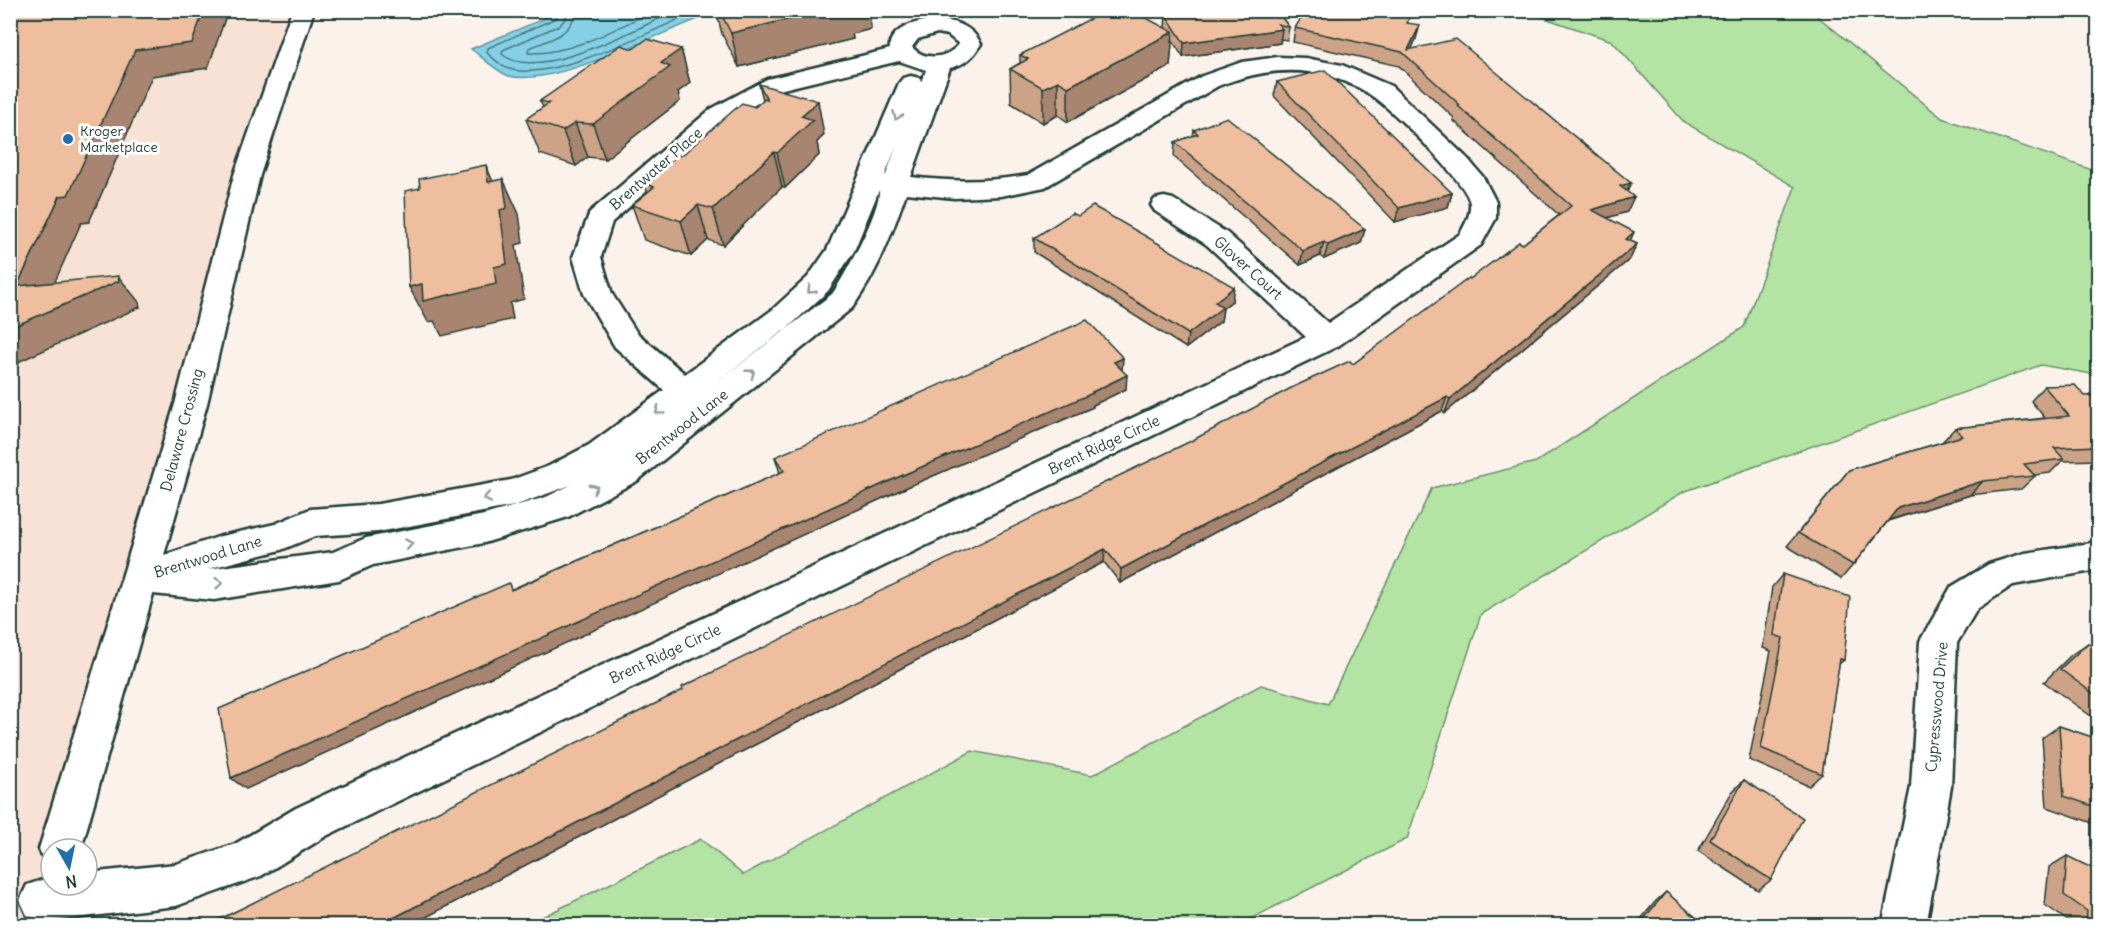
<svg xmlns="http://www.w3.org/2000/svg" width="2109" height="936" font-family="Delius,sans-serif">
<style>
.built{fill:#f8e2d5}
.green{fill:#b3e4a3;stroke:#69906c;stroke-width:1.5}
.water{fill:#86d0e6;stroke:#5d959f;stroke-width:1.5}
.lines{fill:none;stroke-linecap:round;stroke-linejoin:round}
.shore{stroke:#48787b;stroke-width:1.5}
.street-casing{stroke:#1f3d34;stroke-width:5}
.street{fill:#fff;fill-rule:evenodd}
.wall{fill:#cda388;stroke:#1f3d34;stroke-width:1.5}
.shaded-wall{fill:#a7856f;stroke:#1f3d34;stroke-width:1.5}
.building{fill:#eebe9e;stroke:#1f3d34;stroke-width:1.5}
.oneway{stroke:#8f9e9a}
.poi-dot{fill:#1f6fb2;stroke:#fff;stroke-width:2}
.labels{text-anchor:middle;stroke-width:6;stroke-linejoin:round;paint-order:stroke}
.far-poi-label{font-size:14px;fill:#1f3d34;stroke:#fff;text-anchor:start}
.street-label{font-size:15px;fill:#1f3d34;stroke:#fff}
</style>
<rect width="100%" height="100%" fill="#fcf2ec"/>
<filter id="ink" filterUnits="userSpaceOnUse"><feTurbulence type="fractalNoise" baseFrequency=".0167" numOctaves="2"/><feDisplacementMap in="SourceGraphic" scale="12" xChannelSelector="R" yChannelSelector="G"/><feConvolveMatrix kernelMatrix="1 2 1 2 8 2 1 2 1" color-interpolation-filters="sRGB"/></filter>
<g filter="url(#ink)">
<!-- built -->
<path class="built" d="M 10,11 L 307,11 L 266,166 L 51,849 L 51,878 L 32,926 L 10,925 Z"/>
<!-- green -->
<path class="green" d="M 1524,11 L 1811,11 L 1942,118 L 2098,172 L 2098,375 L 2041,365 L 1683,492 L 1481,614 L 1407,839 L 1239,925 L 526,925 L 701,839 L 743,875 L 972,751 L 1092,775 L 1261,685 L 1328,704 L 1432,488 L 1536,462 L 1744,327 L 1795,187 L 1684,122 L 1612,41 Z"/>
<!-- water -->
<path class="water" d="M 562,11 L 720,11 C 669,27 557,88 509,76 C 497,72 482,57 471,49 Z"/>
<g class="lines">
<!-- shore -->
<g class="shore">
<path d="M 560,10 L 556,18 L 488,48 L 487,53 C 494,59 501,66 509,69 C 554,83 657,27 701,10"/>
<path d="M 567,10 L 566,18 L 560,25 L 503,50 L 502,54 C 536,85 641,26 678,10"/>
<path d="M 576,10 C 572,35 550,40 529,48 L 528,53 C 572,55 616,28 655,10"/>
</g>
<!-- street casing -->
<g class="street-casing">
<g id="street">
<path d="M 292,10 L 314,10 L 260,175 L 207,404 L 164,555 L 221,536 L 275,524 L 310,509 L 378,504 L 511,480 L 549,466 L 589,445 L 664,390 L 615,347 L 584,294 L 573,257 L 590,212 L 711,109 L 767,79 L 890,49 C 885,20 963,4 981,44 C 973,57 966,64 950,68 L 911,177 C 951,182 989,182 1028,175 L 1202,76 L 1242,62 L 1278,57 L 1305,58 L 1342,65 L 1391,86 L 1468,159 L 1483,177 L 1496,202 L 1496,218 L 1481,245 L 1338,346 L 326,836 L 261,876 L 176,906 L 42,922 L 27,915 L 20,900 L 27,885 L 51,877 L 51,885 L 87,885 L 87,873 L 176,864 L 235,844 L 296,808 L 1306,337 L 1207,245 L 1155,211 L 1151,205 L 1155,199 L 1164,197 L 1173,199 L 1227,233 L 1328,323 L 1460,234 C 1465,224 1471,215 1470,203 C 1468,183 1391,108 1372,96 C 1360,87 1345,81 1331,77 C 1293,65 1254,72 1218,86 L 1045,187 L 1001,196 L 954,198 L 906,193 C 891,236 879,270 852,308 L 637,481 L 568,517 L 484,543 L 373,565 L 339,580 L 214,600 L 153,594 L 81,849 L 51,849 L 51,866 L 45,863 L 39,849 L 175,404 L 234,175 ZM 937,33 L 948,35 L 959,44 C 947,59 924,61 912,47 L 918,39 ZM 899,61 L 926,70 L 922,81 L 919,78 L 911,76 L 903,78 L 899,83 L 827,250 L 808,277 L 772,310 L 685,374 L 637,333 L 612,294 L 601,257 L 612,222 L 729,119 L 783,89 ZM 897,145 L 886,175 L 885,175 ZM 879,190 C 881,209 845,276 832,294 L 708,389 L 792,324 L 828,291 L 854,251 ZM 687,406 L 613,463 L 583,479 L 613,463 ZM 571,485 L 546,497 L 484,515 L 366,538 L 333,552 L 207,569 L 281,550 L 315,536 L 378,532 L 514,506 Z"/>
<path d="M 2098,542 L 2098,570 L 2013,585 L 1977,609 L 1957,643 L 1951,787 L 1926,926 L 1882,926 L 1911,787 L 1920,641 L 1951,587 L 1989,564 L 2025,553 Z"/>
</g>
</g>
<!-- street -->
<use href="#street" class="street"/>
</g>
<!-- wall -->
<g class="wall">
<path d="M 716,10 L 869,10 L 871,29 L 852,34 L 853,39 L 739,67 L 722,34 Z"/>
<path d="M 1174,10 L 1276,10 L 1289,27 L 1287,40 L 1281,39 L 1280,43 L 1183,57 L 1172,40 L 1170,66 L 1068,122 L 1058,115 L 1043,123 L 1011,103 L 1010,69 L 1020,63 L 1020,55 L 1119,14 L 1165,28 L 1166,15 L 1174,14 Z"/>
<path d="M 1408,23 L 1416,39 L 1411,50 L 1631,183 L 1627,192 L 1627,212 L 1607,218 L 1630,241 L 1637,244 L 1630,259 L 1445,413 L 1442,411 L 1120,583 L 1104,562 L 409,926 L 206,926 L 1353,364 L 1470,279 L 1523,244 L 1559,215 L 1453,120 L 1454,118 L 1399,66 L 1293,42 L 1295,28 Z"/>
<path d="M 633,49 L 681,49 L 690,83 L 678,92 L 680,101 L 605,159 L 588,157 L 576,166 L 540,154 L 526,119 L 543,107 L 540,101 Z"/>
<path d="M 1277,82 L 1452,193 L 1448,207 L 1395,222 L 1274,96 Z"/>
<path d="M 759,84 L 824,135 L 817,142 L 819,155 L 785,188 L 782,187 L 723,245 L 708,240 L 691,256 L 644,240 L 632,205 L 647,192 L 645,183 L 755,107 L 763,100 Z"/>
<path d="M 1194,130 L 1365,229 L 1361,243 L 1324,259 L 1320,256 L 1300,265 L 1174,157 L 1175,142 L 1193,136 Z"/>
<path d="M 1034,238 L 1232,301 L 1223,308 L 1221,321 L 1186,348 L 1034,252 Z"/>
<path d="M 1122,370 L 1126,389 L 1093,405 L 1093,407 L 905,488 L 246,789 L 231,778 L 512,589 L 780,473 L 775,457 Z"/>
<path d="M 2044,386 L 2085,396 L 2098,395 L 2098,460 L 2062,461 L 2050,473 L 2034,475 L 2035,476 L 2021,489 L 1970,495 L 1888,521 L 1853,565 L 1841,579 L 1787,546 L 1849,470 L 1942,442 L 1955,428 L 2045,418 L 2031,401 Z"/>
<path d="M 1783,574 L 1844,660 L 1839,664 L 1822,774 L 1809,786 L 1749,760 L 1771,651 L 1763,648 L 1772,587 Z"/>
<path d="M 2088,643 L 2095,647 L 2098,644 L 2098,721 L 2044,682 L 2071,655 Z"/>
<path d="M 2059,726 L 2098,739 L 2098,825 L 2047,807 L 2042,738 Z"/>
<path d="M 1744,780 L 1771,880 L 1758,890 L 1698,851 L 1732,792 Z"/>
<path d="M 2067,856 L 2098,926 L 2068,926 L 2068,921 L 2045,905 L 2049,867 Z"/>
<path d="M 1666,892 L 1706,926 L 1635,926 L 1655,902 Z"/>
</g>
<!-- shaded-wall -->
<g class="shaded-wall">
<path d="M 204,10 L 228,10 L 208,68 L 152,76 L 98,202 L 89,222 L 81,223 L 41,313 L 17,286 L 60,196 L 135,50 Z"/>
<path d="M 827,10 L 869,10 L 871,29 L 852,34 L 853,39 L 739,67 L 731,33 Z"/>
<path d="M 1420,25 L 1416,39 L 1408,57 L 1408,50 Z"/>
<path d="M 1282,29 L 1280,43 L 1183,57 L 1184,43 Z"/>
<path d="M 1173,32 L 1170,66 L 1068,122 L 1068,87 Z"/>
<path d="M 681,49 L 690,83 L 678,92 L 680,101 L 605,159 L 593,124 L 661,63 Z"/>
<path d="M 1058,81 L 1058,115 L 1043,123 L 1043,88 Z"/>
<path d="M 818,101 L 824,135 L 817,142 L 819,155 L 785,188 L 777,153 L 801,116 Z"/>
<path d="M 575,123 L 588,157 L 576,166 L 563,131 Z"/>
<path d="M 774,152 L 782,187 L 723,245 L 713,209 Z"/>
<path d="M 486,165 L 501,201 L 503,179 L 519,214 L 523,243 L 516,245 L 524,299 L 510,303 L 513,319 L 442,336 L 434,321 L 428,322 L 409,287 L 494,267 Z"/>
<path d="M 1631,183 L 1624,197 L 1620,186 Z"/>
<path d="M 1452,193 L 1448,207 L 1395,222 L 1399,208 Z"/>
<path d="M 1634,197 L 1627,212 L 1586,224 L 1592,210 Z"/>
<path d="M 698,205 L 708,240 L 691,256 L 681,221 Z"/>
<path d="M 1365,229 L 1361,243 L 1324,259 L 1328,245 Z"/>
<path d="M 1634,232 L 1628,246 L 1626,239 Z"/>
<path d="M 1324,242 L 1320,256 L 1300,265 L 1303,251 Z"/>
<path d="M 1637,244 L 1630,259 L 1445,413 L 1450,399 Z"/>
<path d="M 118,276 L 139,302 L 140,307 L 20,361 L 10,383 L 10,328 Z"/>
<path d="M 1234,287 L 1232,301 L 1223,308 L 1221,321 L 1186,348 L 1188,334 L 1215,302 Z"/>
<path d="M 1123,358 L 1122,372 L 1114,362 Z"/>
<path d="M 1127,375 L 1126,389 L 1093,405 L 1093,407 L 905,488 L 246,789 L 231,778 L 903,475 L 1092,392 Z"/>
<path d="M 1447,397 L 1442,411 L 1120,583 L 1121,569 Z"/>
<path d="M 1983,481 L 1970,495 L 1886,521 L 1898,508 Z"/>
<path d="M 1105,549 L 1104,562 L 409,926 L 378,926 Z"/>
</g>
<!-- building -->
<g class="building">
<path d="M 10,10 L 204,10 L 192,43 L 135,50 L 77,176 L 68,195 L 60,196 L 17,286 L 118,276 L 119,281 L 10,328 Z"/>
<path d="M 719,10 L 827,10 L 731,33 Z"/>
<path d="M 1107,10 L 1112,10 L 1119,14 L 1127,10 L 1131,10 L 1173,32 L 1068,87 L 1058,81 L 1043,88 L 1010,69 L 1028,59 L 1020,55 Z"/>
<path d="M 1177,10 L 1276,10 L 1289,27 L 1278,24 L 1282,29 L 1184,43 L 1166,15 L 1179,13 Z"/>
<path d="M 1306,10 L 1382,10 L 1410,16 L 1407,23 L 1420,25 L 1408,50 L 1456,39 L 1631,183 L 1620,186 L 1634,197 L 1592,210 L 1634,232 L 1626,239 L 1637,244 L 1450,399 L 1447,397 L 1121,569 L 1105,549 L 378,926 L 206,926 L 683,690 L 682,687 L 1191,441 L 1293,387 L 1350,361 L 1353,364 L 1469,278 L 1470,279 L 1519,242 L 1523,244 L 1571,206 L 1458,106 L 1460,105 L 1402,52 L 1295,28 Z"/>
<path d="M 647,39 L 681,49 L 661,63 L 670,67 L 593,124 L 575,123 L 563,131 L 526,119 L 549,103 L 540,101 L 621,45 L 633,49 Z"/>
<path d="M 1325,70 L 1452,193 L 1399,208 L 1277,82 Z"/>
<path d="M 759,84 L 818,101 L 801,116 L 813,120 L 777,153 L 774,152 L 713,209 L 698,205 L 681,221 L 632,205 L 654,187 L 645,183 L 678,155 L 681,156 L 742,103 L 755,107 L 765,98 L 767,99 Z"/>
<path d="M 1227,117 L 1365,229 L 1328,245 L 1324,242 L 1303,251 L 1175,142 L 1198,134 L 1194,130 Z"/>
<path d="M 486,165 L 488,182 L 503,179 L 507,208 L 500,210 L 507,264 L 494,267 L 496,284 L 423,301 L 422,284 L 409,287 L 405,191 L 420,188 L 419,179 Z"/>
<path d="M 1093,206 L 1234,287 L 1215,302 L 1223,307 L 1188,334 L 1034,238 L 1072,213 L 1078,216 Z"/>
<path d="M 1087,320 L 1123,358 L 1114,362 L 1127,375 L 1092,392 L 1093,393 L 903,475 L 231,778 L 219,709 L 509,583 L 511,590 L 784,471 L 775,457 Z"/>
<path d="M 2075,385 L 2085,396 L 2098,395 L 2098,446 L 2054,448 L 2064,459 L 2024,464 L 2035,476 L 1983,481 L 1898,508 L 1853,565 L 1798,533 L 1849,470 L 1962,436 L 1955,428 L 2069,416 L 2044,386 Z"/>
<path d="M 1783,574 L 1850,597 L 1844,660 L 1840,659 L 1822,774 L 1761,748 L 1783,638 L 1774,635 Z"/>
<path d="M 2088,643 L 2097,649 L 2098,647 L 2098,697 L 2060,669 Z"/>
<path d="M 2059,726 L 2098,739 L 2098,808 L 2064,796 Z"/>
<path d="M 1744,780 L 1803,818 L 1771,880 L 1710,840 Z"/>
<path d="M 2067,856 L 2098,871 L 2098,926 L 2086,926 L 2087,911 L 2064,895 Z"/>
<path d="M 1666,892 L 1706,926 L 1638,926 Z"/>
</g>
<!-- one-way arrows -->
<defs><path id="oneway-chevron" d="M-2-3.5L2.5 0L-2 3.5" fill="none" stroke-width="1.6" stroke-linecap="round" stroke-linejoin="round" transform="scale(1.5)"/></defs>
<g class="oneway">
<use href="#oneway-chevron" transform="translate(897 116) rotate(113)"/>
<use href="#oneway-chevron" transform="translate(811 290) rotate(136)"/>
<use href="#oneway-chevron" transform="translate(751 373) rotate(-38)"/>
<use href="#oneway-chevron" transform="translate(659 411) rotate(143)"/>
<use href="#oneway-chevron" transform="translate(594 488) rotate(-28)"/>
<use href="#oneway-chevron" transform="translate(487 498) rotate(170)"/>
<use href="#oneway-chevron" transform="translate(409 544) rotate(-11)"/>
<use href="#oneway-chevron" transform="translate(219 583) rotate(-5)"/>
</g>
</g>
<!-- markers -->
<circle class="poi-dot" cx="68" cy="139" r="6"/>
<g class="labels">
<!-- far-poi labels -->
<g class="far-poi-label">
<text x="80" y="136">Kroger<tspan x="80" dy="16">Marketplace</tspan></text>
</g>
<!-- street labels -->
<g class="street-label">
<text transform="translate(656 169) rotate(-41)" y="5">Brentwater Place</text>
<text transform="translate(1248 268) rotate(42)" y="5">Glover Court</text>
<text transform="translate(682 427) rotate(-38)" y="5">Brentwood Lane</text>
<text transform="translate(182 430) rotate(-75)" y="5">Delaware Crossing</text>
<text transform="translate(1104 445) rotate(-25)" y="5">Brent Ridge Circle</text>
<text transform="translate(208 557) rotate(-17)" y="5">Brentwood Lane</text>
<text transform="translate(665 654) rotate(-25)" y="5">Brent Ridge Circle</text>
<text transform="translate(1937 707) rotate(-85)" y="5">Cypresswood Drive</text>
</g>
</g>
<!-- margin -->
<rect width="2109" height="936" fill="none" stroke="#fff" stroke-width="36"/>
<rect x="18" y="18" width="2073" height="900" fill="none" stroke="#1f3d34" stroke-width="2" filter="url(#ink)"/>
<!-- north arrow -->
<g transform="translate(69 867) rotate(171)"><circle r="28" fill="#ffffff" stroke="#a5b1ae" stroke-width="1.5"/>
<path d="M0-4.5L10 22L0 15L-10 22Z" fill="#1f6fb2"/>
<text y="-9" font-size="16" font-weight="bold" text-anchor="middle" fill="#1f3d34">N</text>
</g>
</svg>
